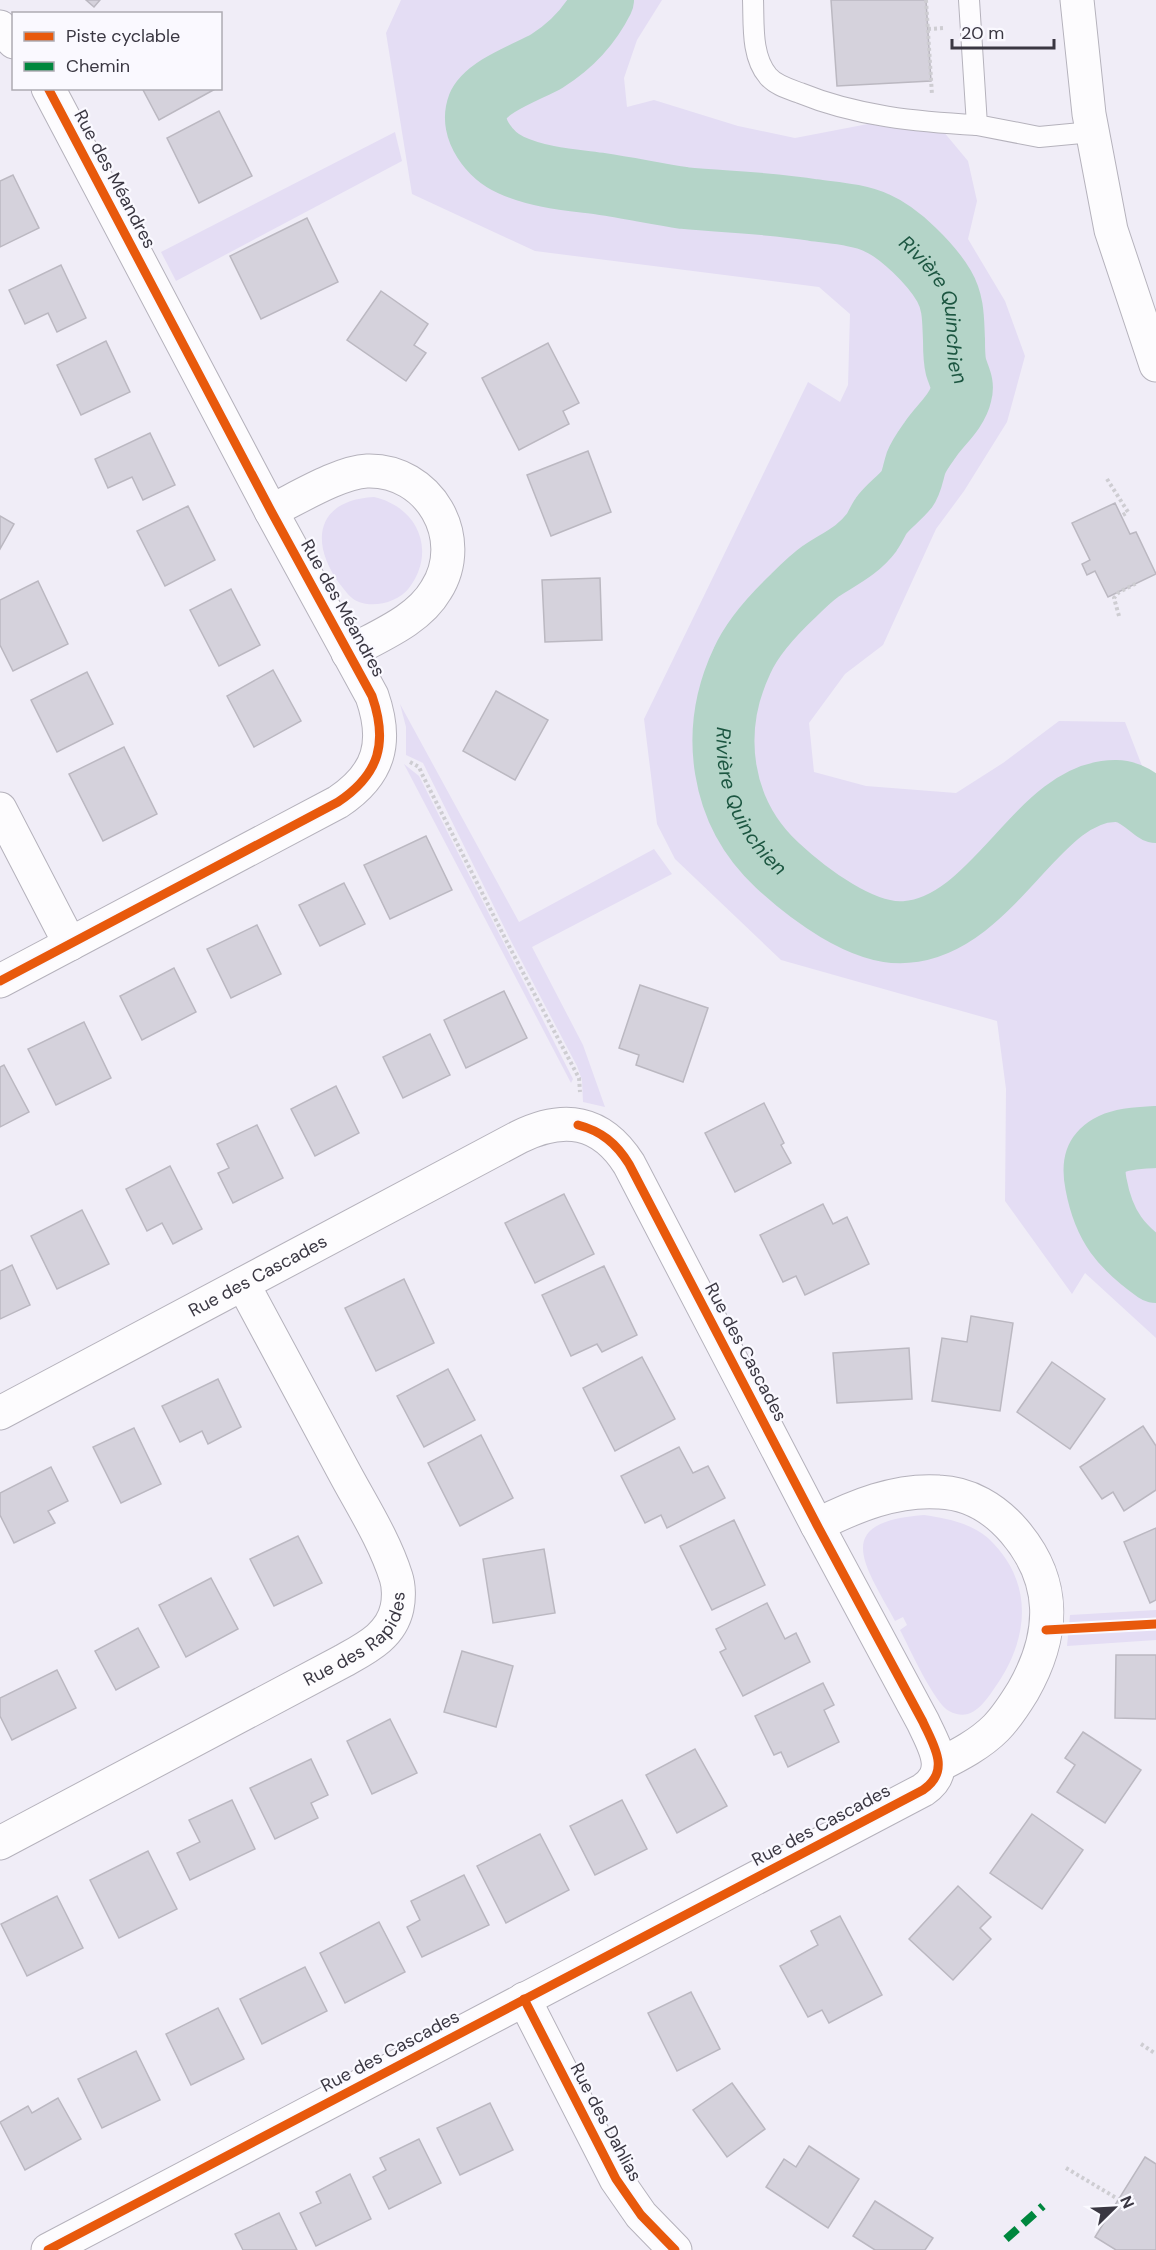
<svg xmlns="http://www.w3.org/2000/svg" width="1156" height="2250" font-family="'DM Sans',sans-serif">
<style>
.green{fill:#e4ddf4}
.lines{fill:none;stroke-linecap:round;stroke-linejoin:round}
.river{stroke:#b4d4c8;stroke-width:62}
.building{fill:#d5d2dc;stroke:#bbb8c1;stroke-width:1.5}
.lane-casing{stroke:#b5b2bc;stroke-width:22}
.street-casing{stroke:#b5b2bc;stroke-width:35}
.secondary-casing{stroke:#b5b2bc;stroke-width:35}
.path{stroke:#cecdd2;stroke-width:4;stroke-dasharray:3 3;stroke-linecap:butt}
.lane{stroke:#fdfcfe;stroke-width:20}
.street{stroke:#fdfcfe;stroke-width:33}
.secondary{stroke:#fdfcfe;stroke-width:33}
.quiet{stroke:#00873e;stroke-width:8;stroke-dasharray:15 8;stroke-linecap:butt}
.cycleway-casing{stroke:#faf9ff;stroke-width:13}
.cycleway{stroke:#e8590c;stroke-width:9}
.labels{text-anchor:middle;stroke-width:4.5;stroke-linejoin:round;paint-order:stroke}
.street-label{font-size:18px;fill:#3a3742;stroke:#faf9ff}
.water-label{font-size:20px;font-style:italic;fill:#1c5641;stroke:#faf9ff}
</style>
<rect width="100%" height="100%" fill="#f0edf7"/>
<!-- green -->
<g class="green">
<path d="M 401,0 L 662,0 L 637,40 L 624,78 L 627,107 L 654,100 L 738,126 L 795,138 L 894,119 L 938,125 L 968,161 L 977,201 L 968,239 L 1005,301 L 1025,356 L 1007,422 L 964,491 L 936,529 L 883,645 L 845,674 L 809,723 L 814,772 L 866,786 L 956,793 L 1003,763 L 1059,721 L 1125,722 L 1156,802 L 1156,1338 L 1085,1273 L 1072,1294 L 1005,1201 L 1006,1089 L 997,1021 L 781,960 L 675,859 L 657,824 L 644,719 L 808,382 L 840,402 L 848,385 L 850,314 L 819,287 L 535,251 L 412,194 L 386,33 Z"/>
<path d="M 395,132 L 402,161 L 176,281 L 161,252 Z"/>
<path d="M 374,497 C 418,507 437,551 409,588 C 398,602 375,608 359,602 C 350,599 345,590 339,583 C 309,541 317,500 374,497 Z"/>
<path d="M 400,704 L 519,922 L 654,849 L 672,874 L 532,947 L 583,1045 L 605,1107 L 583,1102 L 582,1080 L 577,1066 L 511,941 L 423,763 L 406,755 L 406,727 Z"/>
<path d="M 404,764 L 419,776 L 573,1079 L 571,1083 Z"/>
<path d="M 924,1515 C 945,1518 971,1523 988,1538 C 1033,1580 1030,1635 998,1683 C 986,1700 973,1724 949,1711 C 934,1703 909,1647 900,1630 L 907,1625 L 903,1617 L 895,1621 C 865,1565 830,1522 924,1515 Z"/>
<path d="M 1156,1610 L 1156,1640 L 1067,1646 L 1070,1615 Z"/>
</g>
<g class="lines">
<!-- river -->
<g class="river">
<path id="s1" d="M 603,0 C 591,24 571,46 547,61 C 530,71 486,86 478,106 C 469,130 491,156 511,165 C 539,178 572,180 602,184 C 629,188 657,194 684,198 C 727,202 771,203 813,210 C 834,213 858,214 877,223 C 900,233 931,264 944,286 C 954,303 953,321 954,340 C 954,348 954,359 956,367 C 959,377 964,384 961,394 C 957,412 940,425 930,440 C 925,447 919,455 916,463 C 913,472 912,482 907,489 C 899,499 888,506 881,516 C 880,517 873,531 872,532 C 858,551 839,559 821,571 C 811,578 802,587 793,596 C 774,614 753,636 742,661 C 709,731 720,812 777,865 C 807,893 863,936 906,932 C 995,925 1038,790 1116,791 C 1132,791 1144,803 1156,812"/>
<path d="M 1156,1137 C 1138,1138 1113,1138 1100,1153 C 1093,1161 1094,1174 1096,1184 C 1104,1227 1121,1247 1156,1272"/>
</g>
</g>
<!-- building -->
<g class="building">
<path d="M 86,0 L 100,0 L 94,7 Z"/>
<path d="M 831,0 L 926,0 L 931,81 L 837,86 Z"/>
<path d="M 142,88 L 217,88 L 159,120 Z"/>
<path d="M 219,111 L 252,176 L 199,203 L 167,138 Z"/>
<path d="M 13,175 L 39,228 L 0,247 L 0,181 Z"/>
<path d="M 307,218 L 338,282 L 261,319 L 230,256 Z"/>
<path d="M 61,265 L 86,318 L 57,332 L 48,313 L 25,324 L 9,290 Z"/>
<path d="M 381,291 L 428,324 L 414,345 L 426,353 L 406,381 L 347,340 Z"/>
<path d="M 106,341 L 130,392 L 81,415 L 57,365 Z"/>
<path d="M 548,343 L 579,403 L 563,411 L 569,424 L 519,450 L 482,378 Z"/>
<path d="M 150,433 L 175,485 L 143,500 L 132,477 L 108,488 L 95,459 Z"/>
<path d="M 588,451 L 611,512 L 551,536 L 527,475 Z"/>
<path d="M 1115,503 L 1130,534 L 1136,532 L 1156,574 L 1108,597 L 1095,571 L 1087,575 L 1082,564 L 1090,560 L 1072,523 Z"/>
<path d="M 188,506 L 215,560 L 165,586 L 137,531 Z"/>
<path d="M 0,516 L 14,524 L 0,549 Z"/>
<path d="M 600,578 L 602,640 L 545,642 L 542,580 Z"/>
<path d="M 38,581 L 68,644 L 13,671 L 0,645 L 0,600 Z"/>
<path d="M 231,589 L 260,645 L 219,666 L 190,610 Z"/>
<path d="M 273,670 L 301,721 L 254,747 L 227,696 Z"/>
<path d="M 87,672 L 113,724 L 57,752 L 31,700 Z"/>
<path d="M 496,691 L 548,720 L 515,780 L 463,751 Z"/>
<path d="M 124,747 L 157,814 L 103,841 L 69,774 Z"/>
<path d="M 426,836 L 452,890 L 390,919 L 364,865 Z"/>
<path d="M 344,883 L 365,924 L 320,946 L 299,905 Z"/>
<path d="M 257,925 L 281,974 L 231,998 L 207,949 Z"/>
<path d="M 174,968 L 196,1012 L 142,1040 L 120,996 Z"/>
<path d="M 640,985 L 708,1008 L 683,1082 L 636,1065 L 639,1055 L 619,1048 Z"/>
<path d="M 504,991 L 527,1038 L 466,1068 L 444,1020 Z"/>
<path d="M 84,1022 L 111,1078 L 56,1105 L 28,1049 Z"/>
<path d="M 430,1034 L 450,1075 L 403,1098 L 383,1057 Z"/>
<path d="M 4,1065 L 29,1112 L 0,1127 L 0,1067 Z"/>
<path d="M 336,1086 L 359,1133 L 315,1156 L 291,1109 Z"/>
<path d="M 764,1103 L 784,1143 L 781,1145 L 791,1163 L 735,1192 L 705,1133 Z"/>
<path d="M 257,1125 L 283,1178 L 233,1203 L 218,1173 L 229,1168 L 217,1144 Z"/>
<path d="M 170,1166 L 202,1229 L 173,1244 L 162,1223 L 147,1231 L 126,1189 Z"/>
<path d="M 564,1194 L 594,1254 L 535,1283 L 505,1223 Z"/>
<path d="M 823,1204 L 833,1224 L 847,1217 L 869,1264 L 805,1295 L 796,1276 L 783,1282 L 760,1235 Z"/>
<path d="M 82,1210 L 109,1264 L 57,1289 L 31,1236 Z"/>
<path d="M 12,1265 L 30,1305 L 0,1319 L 0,1271 Z"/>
<path d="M 604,1266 L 637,1335 L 602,1352 L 597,1344 L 571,1356 L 542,1295 Z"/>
<path d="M 404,1279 L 434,1343 L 376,1371 L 345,1308 Z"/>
<path d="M 971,1316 L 1013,1323 L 1000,1411 L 932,1401 L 942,1338 L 967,1342 Z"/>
<path d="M 909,1348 L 912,1399 L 837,1403 L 833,1353 Z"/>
<path d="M 642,1357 L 675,1419 L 615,1451 L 583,1388 Z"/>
<path d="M 1052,1362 L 1105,1399 L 1070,1449 L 1017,1412 Z"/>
<path d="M 448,1369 L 475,1420 L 424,1447 L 397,1396 Z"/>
<path d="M 218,1379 L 241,1427 L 208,1444 L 202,1431 L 180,1442 L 162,1406 Z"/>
<path d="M 1143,1426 L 1156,1446 L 1156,1490 L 1124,1511 L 1113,1492 L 1102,1499 L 1080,1467 Z"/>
<path d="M 134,1428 L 161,1484 L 121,1503 L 93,1447 Z"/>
<path d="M 481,1435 L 513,1498 L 460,1526 L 428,1463 Z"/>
<path d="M 679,1447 L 693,1473 L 708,1466 L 725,1498 L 667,1528 L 661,1515 L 645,1523 L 621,1476 Z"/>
<path d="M 51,1467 L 68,1501 L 48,1511 L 55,1523 L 14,1543 L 0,1515 L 0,1493 Z"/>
<path d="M 734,1520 L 765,1585 L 712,1610 L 680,1546 Z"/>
<path d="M 1156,1528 L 1156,1600 L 1150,1603 L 1124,1542 Z"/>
<path d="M 298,1536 L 322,1583 L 274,1606 L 250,1559 Z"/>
<path d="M 544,1549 L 555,1613 L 493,1623 L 483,1559 Z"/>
<path d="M 211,1578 L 238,1629 L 186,1657 L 159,1605 Z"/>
<path d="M 767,1603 L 785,1639 L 796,1633 L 810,1662 L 743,1696 L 720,1652 L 726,1649 L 716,1629 Z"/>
<path d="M 138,1628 L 159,1667 L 116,1690 L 95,1651 Z"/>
<path d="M 462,1651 L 513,1666 L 496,1727 L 444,1712 Z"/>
<path d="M 1116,1655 L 1156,1655 L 1156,1719 L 1115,1718 Z"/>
<path d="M 57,1670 L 76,1708 L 12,1740 L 0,1716 L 0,1698 Z"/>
<path d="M 823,1683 L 834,1705 L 824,1710 L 839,1742 L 788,1767 L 781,1752 L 774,1755 L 755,1716 Z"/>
<path d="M 390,1719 L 417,1773 L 372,1794 L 347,1741 Z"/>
<path d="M 1083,1732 L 1141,1770 L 1105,1823 L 1057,1792 L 1075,1765 L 1065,1758 Z"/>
<path d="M 695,1749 L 727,1806 L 677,1833 L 646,1775 Z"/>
<path d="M 311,1759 L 328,1795 L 311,1803 L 318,1818 L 275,1839 L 250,1788 Z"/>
<path d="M 232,1800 L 255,1849 L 190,1880 L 177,1853 L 200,1842 L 189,1820 Z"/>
<path d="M 622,1800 L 647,1849 L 595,1875 L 570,1826 Z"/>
<path d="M 1032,1814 L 1083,1850 L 1042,1909 L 990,1873 Z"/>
<path d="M 540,1834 L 569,1890 L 506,1923 L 477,1866 Z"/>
<path d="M 148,1851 L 177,1909 L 119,1938 L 90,1880 Z"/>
<path d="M 464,1875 L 489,1925 L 422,1957 L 407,1927 L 420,1920 L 411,1901 Z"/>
<path d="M 958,1886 L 991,1917 L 980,1928 L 991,1939 L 953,1980 L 909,1939 Z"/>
<path d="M 57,1896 L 83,1948 L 27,1976 L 1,1924 Z"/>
<path d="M 840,1916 L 882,1995 L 829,2023 L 822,2010 L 808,2017 L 780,1966 L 818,1945 L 811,1931 Z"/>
<path d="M 379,1922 L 405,1972 L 345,2003 L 320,1953 Z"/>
<path d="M 305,1967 L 327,2011 L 262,2044 L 240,1999 Z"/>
<path d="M 691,1992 L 720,2049 L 677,2071 L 648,2013 Z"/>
<path d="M 218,2008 L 244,2059 L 191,2085 L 166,2034 Z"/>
<path d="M 136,2051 L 160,2100 L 102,2128 L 78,2079 Z"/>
<path d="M 732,2083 L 765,2129 L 727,2157 L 693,2110 Z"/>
<path d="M 58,2098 L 81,2139 L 25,2170 L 0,2122 L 28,2106 L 32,2113 Z"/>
<path d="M 490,2103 L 513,2150 L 460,2175 L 437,2128 Z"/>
<path d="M 419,2139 L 441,2183 L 389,2209 L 373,2177 L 386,2170 L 380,2158 Z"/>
<path d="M 809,2146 L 859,2179 L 828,2228 L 766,2187 L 784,2159 L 796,2167 Z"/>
<path d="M 1145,2157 L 1156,2164 L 1156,2250 L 1116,2250 L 1095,2237 Z"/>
<path d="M 350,2174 L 371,2219 L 316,2246 L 300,2213 L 321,2203 L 316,2192 Z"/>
<path d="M 875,2201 L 933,2238 L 925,2250 L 875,2250 L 853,2236 Z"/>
<path d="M 279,2213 L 297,2250 L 243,2250 L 235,2234 Z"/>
</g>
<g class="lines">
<!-- lane casing -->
<g class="lane-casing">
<g id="lane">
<path d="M 753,0 C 754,24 751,56 768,76 C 775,85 789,89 800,93 C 856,116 917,122 977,125"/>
<path d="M 969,0 L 977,125 L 1039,137 L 1092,132"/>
</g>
</g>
<!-- street casing -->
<g class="street-casing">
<g id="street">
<path d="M 0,27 L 14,42"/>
<path d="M 271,511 C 296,499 340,472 367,471 C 429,469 469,538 436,590 C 418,621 378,636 348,653"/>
<path d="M 0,809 L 70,944"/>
<path d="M 0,981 L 338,802 C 380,774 388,742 372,696 L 271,511 L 48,88"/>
<path id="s2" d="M 0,1413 L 519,1137 C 564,1115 601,1120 629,1164 L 817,1525 L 923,1722 C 934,1746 951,1771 923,1790 L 48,2250"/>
<path d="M 817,1525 C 855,1506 896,1489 939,1492 C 969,1493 995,1509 1014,1531 C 1057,1581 1055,1635 1023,1691 C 1015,1704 1007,1717 996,1728 C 980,1744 959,1755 939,1765"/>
<path id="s3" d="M 0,1843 L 343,1661 C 366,1648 391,1636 397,1608 C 399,1599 399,1586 396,1577 C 384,1539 361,1504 343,1470 C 310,1408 277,1346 243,1284"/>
<path d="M 524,1999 L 616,2179 L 641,2215 L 675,2250"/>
</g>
</g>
<!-- secondary casing -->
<g class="secondary-casing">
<path id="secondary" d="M 1077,0 L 1089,114 L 1111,230 L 1156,365"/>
</g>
<!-- path -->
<g class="path">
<path d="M 926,0 L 932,95"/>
<path d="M 928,29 L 945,28"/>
<path d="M 1107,479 L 1128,512 L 1121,516"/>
<path d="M 1119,616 L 1114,598 L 1119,592 L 1137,583"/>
<path d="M 410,762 L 419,767 L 422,774 L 510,948 L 579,1078 L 580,1092"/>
<path d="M 1141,2044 L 1156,2054"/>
<path d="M 1066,2168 L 1118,2199"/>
</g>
<!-- lane -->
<use href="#lane" class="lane"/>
<!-- street -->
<use href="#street" class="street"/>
<!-- secondary -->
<use href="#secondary" class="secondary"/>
<!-- quiet -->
<path class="quiet" d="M 1006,2239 L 1043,2206"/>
<!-- cycleway casing -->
<g class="cycleway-casing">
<g id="cycleway">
<path d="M 0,981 L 338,802 C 380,774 388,742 372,696 L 271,511 L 48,88"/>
<path d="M 1046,1630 L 1156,1624"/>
<path d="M 524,1999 L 616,2179 L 641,2215 L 675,2250"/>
<path d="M 48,2250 L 923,1790 C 951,1771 934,1746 923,1722 L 817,1525 L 629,1164 C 616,1143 601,1131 578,1125"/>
</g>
</g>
<!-- cycleway -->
<use href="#cycleway" class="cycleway"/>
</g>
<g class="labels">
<!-- street labels -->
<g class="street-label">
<text transform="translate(115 179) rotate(62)" y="6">Rue des Méandres</text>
<text transform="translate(343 608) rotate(61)" y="6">Rue des Méandres</text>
<text dy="6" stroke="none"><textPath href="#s2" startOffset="292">Rue des Cascades</textPath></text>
<text transform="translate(746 1352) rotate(62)" y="6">Rue des Cascades</text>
<text dy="6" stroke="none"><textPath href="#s3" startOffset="414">Rue des Rapides</textPath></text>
<text transform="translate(821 1825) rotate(-28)" y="6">Rue des Cascades</text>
<text transform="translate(390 2051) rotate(-28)" y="6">Rue des Cascades</text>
<text transform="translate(606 2122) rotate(62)" y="6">Rue des Dahlias</text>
</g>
<!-- water labels -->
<g class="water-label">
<text dy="7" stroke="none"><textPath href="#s1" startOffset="724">Rivière Quinchien</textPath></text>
<text dy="7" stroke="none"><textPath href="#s1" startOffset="1318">Rivière Quinchien</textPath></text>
</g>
</g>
<!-- legend -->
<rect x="12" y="12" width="210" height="78" fill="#faf9ff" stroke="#adabb3" stroke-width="1.5"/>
<rect x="24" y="32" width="30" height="9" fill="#e8590c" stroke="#adabb3" stroke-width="1.5"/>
<text x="66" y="42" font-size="18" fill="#3a3742">Piste cyclable</text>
<rect x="24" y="62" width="30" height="9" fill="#00873e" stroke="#adabb3" stroke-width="1.5"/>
<text x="66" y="72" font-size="18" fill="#3a3742">Chemin</text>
<!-- north arrow -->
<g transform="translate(1114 2208) rotate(66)" stroke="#faf9ff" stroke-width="4.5" paint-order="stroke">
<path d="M0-4.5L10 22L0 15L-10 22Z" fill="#3a3742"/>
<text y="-9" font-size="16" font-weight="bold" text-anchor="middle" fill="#3a3742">N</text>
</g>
<!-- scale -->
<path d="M952 39v9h102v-9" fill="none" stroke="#3a3742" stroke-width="3"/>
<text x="961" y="39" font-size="18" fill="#3a3742" stroke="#faf9ff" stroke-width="4.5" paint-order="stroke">20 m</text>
</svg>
